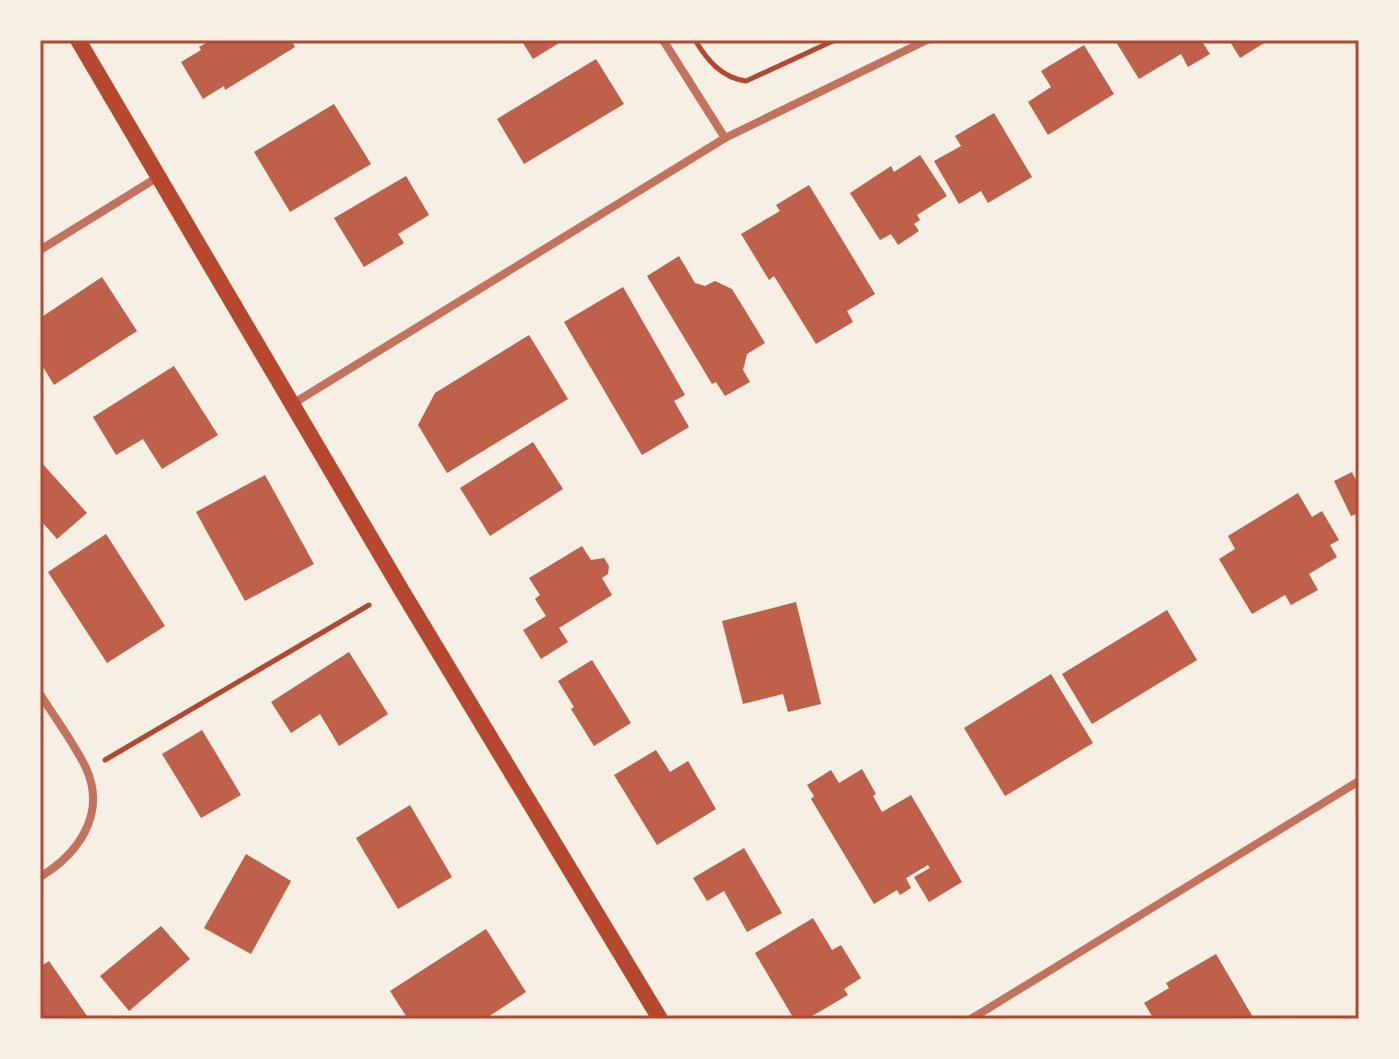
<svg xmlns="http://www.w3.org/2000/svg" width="1399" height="1059" font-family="'Exo 2',sans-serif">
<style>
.building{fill:#bf614a}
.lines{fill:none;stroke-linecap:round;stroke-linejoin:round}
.path{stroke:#b5482f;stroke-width:5}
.minor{stroke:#c5725c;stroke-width:8}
.secondary{stroke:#b5482f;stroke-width:16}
.neatline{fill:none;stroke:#b5482f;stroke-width:3}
</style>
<rect width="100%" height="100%" fill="#f6efe4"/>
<!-- building -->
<g class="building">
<path d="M 211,40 L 291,40 L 295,47 L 225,90 L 224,86 L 203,99 L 181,62 L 201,50 L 199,47 Z"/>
<path d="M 521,40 L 564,40 L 533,59 Z"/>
<path d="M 1119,40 L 1201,40 L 1210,54 L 1188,67 L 1181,54 L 1139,79 L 1116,42 Z"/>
<path d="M 1229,40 L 1269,40 L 1240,58 Z"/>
<path d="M 1084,45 L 1114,94 L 1048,135 L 1028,102 L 1051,87 L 1041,71 Z"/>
<path d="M 596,59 L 624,104 L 524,164 L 497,119 Z"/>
<path d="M 334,104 L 371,164 L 290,212 L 254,152 Z"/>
<path d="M 994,113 L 1032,177 L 988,203 L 981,191 L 959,204 L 934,161 L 961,146 L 955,136 Z"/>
<path d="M 920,155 L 947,196 L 917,215 L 920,220 L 914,224 L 919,231 L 898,245 L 891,234 L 880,240 L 850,193 L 891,166 L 894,172 Z"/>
<path d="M 406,176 L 429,215 L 398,234 L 404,243 L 364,267 L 334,218 Z"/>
<path d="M 809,185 L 875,294 L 847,311 L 853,322 L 816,344 L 774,276 L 769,280 L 741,234 L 780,211 L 776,205 Z"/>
<path d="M 679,256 L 695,283 L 705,286 L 715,281 L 732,289 L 765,343 L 747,354 L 743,370 L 750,382 L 725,396 L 716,382 L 712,384 L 647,276 Z"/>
<path d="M 102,277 L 137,331 L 54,385 L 40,362 L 40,318 Z"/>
<path d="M 623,287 L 685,395 L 674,401 L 689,427 L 642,455 L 564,322 Z"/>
<path d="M 529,335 L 568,399 L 447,473 L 418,425 L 435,393 Z"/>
<path d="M 174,366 L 218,435 L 162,469 L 143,439 L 116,455 L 93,417 Z"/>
<path d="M 533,442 L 563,489 L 490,536 L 460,488 Z"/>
<path d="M 40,461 L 87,513 L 57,539 L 42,522 L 40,524 Z"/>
<path d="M 1352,472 L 1359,487 L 1359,513 L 1351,516 L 1334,481 Z"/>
<path d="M 265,475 L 314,564 L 245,601 L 196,512 Z"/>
<path d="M 1298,493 L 1312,517 L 1322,511 L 1339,540 L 1330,545 L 1337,557 L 1309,574 L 1318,590 L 1291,605 L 1285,595 L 1252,614 L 1219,559 L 1235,549 L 1228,536 Z"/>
<path d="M 106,534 L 165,626 L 107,663 L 48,572 Z"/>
<path d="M 582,546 L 591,560 L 604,558 L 609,566 L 608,574 L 602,578 L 612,595 L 559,628 L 568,642 L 541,659 L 523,630 L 546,616 L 535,599 L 540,595 L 529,578 Z"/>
<path d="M 796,602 L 821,704 L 788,712 L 783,694 L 743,704 L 722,621 Z"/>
<path d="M 1167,610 L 1197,660 L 1092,724 L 1062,674 Z"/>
<path d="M 349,652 L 388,714 L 339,746 L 320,714 L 291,733 L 271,702 Z"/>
<path d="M 592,660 L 631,723 L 594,746 L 571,709 L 574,707 L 558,681 Z"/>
<path d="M 1051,674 L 1093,743 L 1005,796 L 964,728 Z"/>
<path d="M 202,730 L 241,795 L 201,818 L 162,754 Z"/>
<path d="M 656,750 L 670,772 L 688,761 L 716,809 L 657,845 L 614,775 Z"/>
<path d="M 862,769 L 876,794 L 873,796 L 882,812 L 911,795 L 962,882 L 929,902 L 914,877 L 930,868 L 928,865 L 906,878 L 911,888 L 900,895 L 897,890 L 874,904 L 811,799 L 814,796 L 807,785 L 831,770 L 839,783 Z"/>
<path d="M 410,805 L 452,877 L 398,909 L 356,838 Z"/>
<path d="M 744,848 L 782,913 L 747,932 L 724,891 L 707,901 L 693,878 Z"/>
<path d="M 246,854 L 291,881 L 251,954 L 204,928 Z"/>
<path d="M 813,918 L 832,950 L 841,945 L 861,978 L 844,989 L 848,995 L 807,1019 L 794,1019 L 755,953 Z"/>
<path d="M 161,926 L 190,959 L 129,1011 L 100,976 Z"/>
<path d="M 486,929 L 526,992 L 485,1019 L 408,1019 L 390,991 Z"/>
<path d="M 1216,954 L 1254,1019 L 1154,1019 L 1144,1003 L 1169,988 L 1166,983 Z"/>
<path d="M 49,961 L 87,1016 L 81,1019 L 40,1019 L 40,967 Z"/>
</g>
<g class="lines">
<!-- path -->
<g class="path">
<path d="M 695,40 C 707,60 722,78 746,81 L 835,40"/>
<path d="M 105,760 L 369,605"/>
</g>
<!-- minor -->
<g class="minor">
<path d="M 663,40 L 725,138"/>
<path d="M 40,250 L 158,177"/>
<path d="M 294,403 L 725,138 L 927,40"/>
<path d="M 40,694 C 55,718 74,743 86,768 C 107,814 78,854 40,877"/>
<path d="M 971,1019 L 1359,781"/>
</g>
<!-- secondary -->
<path class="secondary" d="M 78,40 L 402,591 L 660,1019"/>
</g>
<!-- border -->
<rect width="1399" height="1059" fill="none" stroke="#f6efe4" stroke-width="84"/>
<rect x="42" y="42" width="1315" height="975" class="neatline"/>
</svg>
